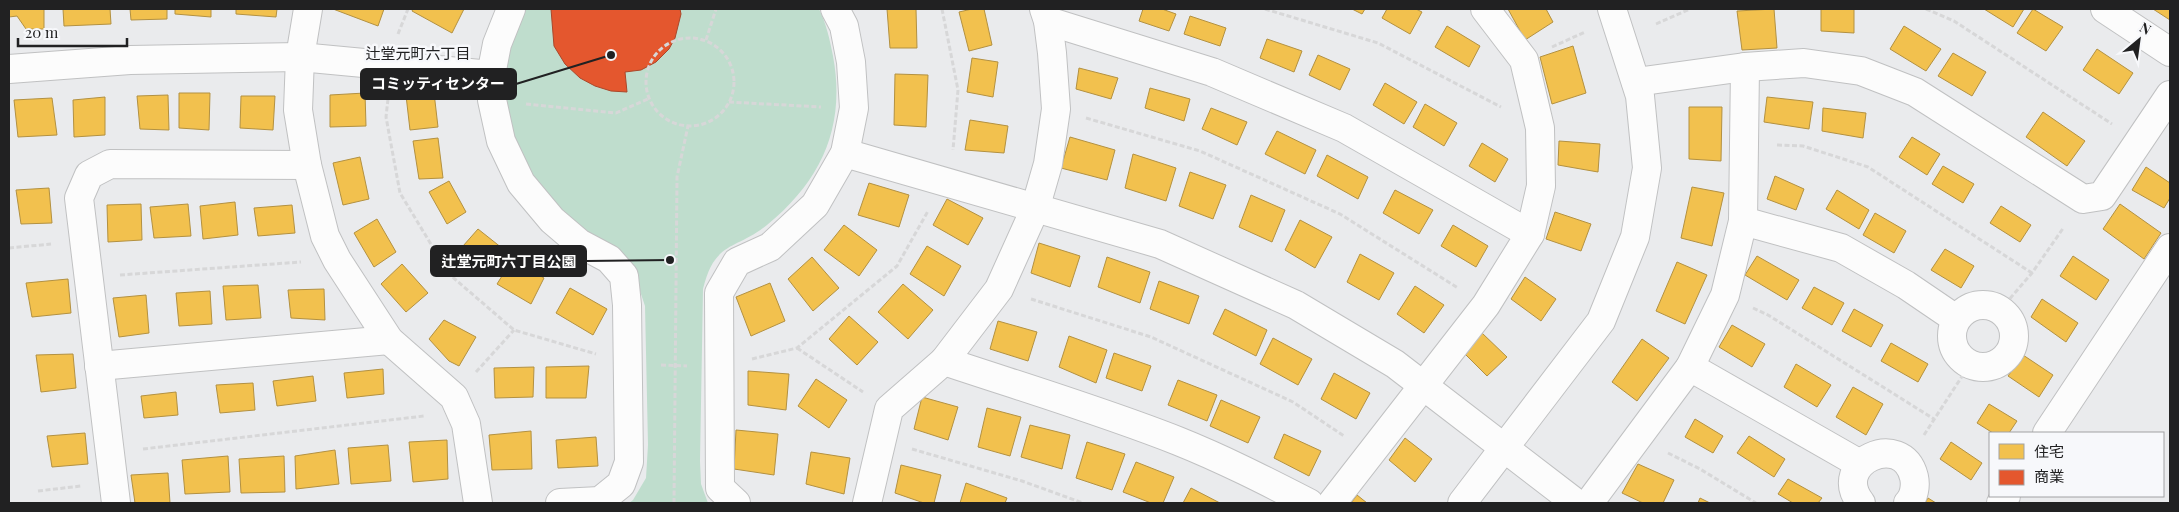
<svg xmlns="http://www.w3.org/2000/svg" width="2179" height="512" font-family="'Playfair Display','Noto Sans JP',serif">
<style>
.green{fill:#bfddcd}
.homes{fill:#f2c14e;stroke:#b39141}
.shops{fill:#e4572e;stroke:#aa472a}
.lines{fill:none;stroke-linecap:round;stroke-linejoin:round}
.minor-casing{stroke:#c0c1c2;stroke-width:30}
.path{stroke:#d7d7d8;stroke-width:3;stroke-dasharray:5 2.5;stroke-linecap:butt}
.minor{stroke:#fcfcfc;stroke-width:28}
.labels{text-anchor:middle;stroke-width:5;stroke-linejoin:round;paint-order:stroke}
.neighbourhood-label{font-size:15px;fill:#212122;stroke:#f7f8fb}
.leader{fill:none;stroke:#212122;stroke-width:2}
.callout-dot{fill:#212122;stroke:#f7f8fb;stroke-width:2}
.callout{fill:#212122;stroke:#212122;stroke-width:2}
.callout-label{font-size:15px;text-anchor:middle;font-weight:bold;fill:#fff}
</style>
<rect width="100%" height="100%" fill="#eaebed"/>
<!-- green -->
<path class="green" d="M 524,9 L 819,9 C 826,23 830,40 833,56 C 846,126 822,180 767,225 C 735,251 715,240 703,289 L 700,461 L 701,484 L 708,503 L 629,503 L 633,500 L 646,478 L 648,445 L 645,306 L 637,282 L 605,242 L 567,220 L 539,190 L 517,152 L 502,88 L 506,57 Z"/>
<!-- homes -->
<g class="homes">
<path d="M 9,9 L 44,9 L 44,29 L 26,29 L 17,16 L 9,17 Z"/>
<path d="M 63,9 L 110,9 L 111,24 L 64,26 Z"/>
<path d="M 130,9 L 167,9 L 167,19 L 131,20 Z"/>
<path d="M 175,9 L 211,9 L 211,17 L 175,14 Z"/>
<path d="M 236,9 L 277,9 L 276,17 L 236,14 Z"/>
<path d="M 333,9 L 384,9 L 378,26 Z"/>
<path d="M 413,9 L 464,9 L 452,33 L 412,11 Z"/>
<path d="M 887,9 L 916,9 L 917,48 L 890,48 Z"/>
<path d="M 972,9 L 984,9 L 992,45 L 969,51 L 959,12 Z"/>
<path d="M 1143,9 L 1162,9 L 1176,14 L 1169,31 L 1139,21 Z"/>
<path d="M 1352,9 L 1365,9 L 1362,14 Z"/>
<path d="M 1387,9 L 1416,9 L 1422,12 L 1410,34 L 1382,18 Z"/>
<path d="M 1508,9 L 1546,9 L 1553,22 L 1525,40 Z"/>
<path d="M 1774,9 L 1777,48 L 1742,50 L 1737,11 Z"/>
<path d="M 1821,9 L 1854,9 L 1854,33 L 1821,31 Z"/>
<path d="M 1984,9 L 2024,9 L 2013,27 Z"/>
<path d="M 2033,9 L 2063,27 L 2046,51 L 2017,33 Z"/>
<path d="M 2153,9 L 2170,9 L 2170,20 Z"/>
<path d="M 1190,16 L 1226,28 L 1220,46 L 1184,34 Z"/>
<path d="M 1447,26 L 1480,46 L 1469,67 L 1435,47 Z"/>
<path d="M 1904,26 L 1941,49 L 1926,71 L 1890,49 Z"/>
<path d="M 1267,39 L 1302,51 L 1294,72 L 1260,58 Z"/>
<path d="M 1573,46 L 1586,93 L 1552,104 L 1540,57 Z"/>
<path d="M 2097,49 L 2133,73 L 2119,94 L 2083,70 Z"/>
<path d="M 1953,53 L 1986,72 L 1972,96 L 1938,76 Z"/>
<path d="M 1318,55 L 1350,69 L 1340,90 L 1309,75 Z"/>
<path d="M 972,58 L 998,62 L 993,97 L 967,92 Z"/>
<path d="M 1079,68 L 1118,78 L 1111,99 L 1076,89 Z"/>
<path d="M 895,74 L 928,75 L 926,127 L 894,125 Z"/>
<path d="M 1385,83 L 1417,102 L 1404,124 L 1373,105 Z"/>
<path d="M 433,84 L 438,127 L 410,130 L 405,87 Z"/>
<path d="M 1150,88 L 1190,99 L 1184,121 L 1145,108 Z"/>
<path d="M 179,93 L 210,93 L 209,130 L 179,128 Z"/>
<path d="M 365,93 L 366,126 L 330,127 L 330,95 Z"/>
<path d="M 168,95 L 169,130 L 140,129 L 137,96 Z"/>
<path d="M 241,96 L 275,96 L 273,130 L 240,128 Z"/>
<path d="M 105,97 L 105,135 L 74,137 L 73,100 Z"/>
<path d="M 1767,97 L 1813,102 L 1809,129 L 1764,122 Z"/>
<path d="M 52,98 L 57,135 L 18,137 L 14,100 Z"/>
<path d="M 1425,104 L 1457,123 L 1444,146 L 1413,127 Z"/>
<path d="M 1689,107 L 1722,107 L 1721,161 L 1689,159 Z"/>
<path d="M 1211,108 L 1247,122 L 1237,145 L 1202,129 Z"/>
<path d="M 1823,108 L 1866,113 L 1863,138 L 1822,131 Z"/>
<path d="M 2043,112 L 2085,141 L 2067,166 L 2026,137 Z"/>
<path d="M 970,120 L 1008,126 L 1004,153 L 965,150 Z"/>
<path d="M 1277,131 L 1316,150 L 1305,174 L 1265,154 Z"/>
<path d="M 1070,137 L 1115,150 L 1107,180 L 1061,168 Z"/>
<path d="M 1912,137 L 1940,154 L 1927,175 L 1899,157 Z"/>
<path d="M 438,138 L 443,178 L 419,179 L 413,141 Z"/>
<path d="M 1559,141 L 1600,144 L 1598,172 L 1558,165 Z"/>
<path d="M 1482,143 L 1508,159 L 1495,182 L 1469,166 Z"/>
<path d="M 1133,154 L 1176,168 L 1166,201 L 1125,188 Z"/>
<path d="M 1327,155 L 1368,177 L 1358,199 L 1317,176 Z"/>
<path d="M 360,157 L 369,199 L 343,205 L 333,163 Z"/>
<path d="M 1943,166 L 1974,184 L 1963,203 L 1932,184 Z"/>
<path d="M 2146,167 L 2170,183 L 2170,198 L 2164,208 L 2132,190 Z"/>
<path d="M 1190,172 L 1226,185 L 1213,219 L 1179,206 Z"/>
<path d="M 1775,176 L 1804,189 L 1796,210 L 1767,199 Z"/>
<path d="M 449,181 L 466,212 L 447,224 L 429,192 Z"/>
<path d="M 869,183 L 909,195 L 899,227 L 858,215 Z"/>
<path d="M 1692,187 L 1724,193 L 1712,246 L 1681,238 Z"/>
<path d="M 49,188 L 52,223 L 21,224 L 16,190 Z"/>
<path d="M 1395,190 L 1433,210 L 1419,234 L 1383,213 Z"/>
<path d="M 1837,190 L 1869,210 L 1859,229 L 1826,209 Z"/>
<path d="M 1251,195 L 1285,210 L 1272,242 L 1239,227 Z"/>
<path d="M 947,199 L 983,218 L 968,245 L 933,225 Z"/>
<path d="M 235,202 L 238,235 L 203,239 L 200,206 Z"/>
<path d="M 141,204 L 142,240 L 108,242 L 107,205 Z"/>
<path d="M 188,204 L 191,236 L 154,238 L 150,207 Z"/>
<path d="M 2120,204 L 2161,233 L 2144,259 L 2103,229 Z"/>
<path d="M 292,205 L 295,233 L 258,236 L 254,208 Z"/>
<path d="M 2001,206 L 2031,225 L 2020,242 L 1990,223 Z"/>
<path d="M 1555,212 L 1591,224 L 1581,251 L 1546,239 Z"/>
<path d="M 1875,213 L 1906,231 L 1894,253 L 1863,235 Z"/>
<path d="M 377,219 L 396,252 L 374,267 L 354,233 Z"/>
<path d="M 1300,220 L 1332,237 L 1315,268 L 1285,250 Z"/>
<path d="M 844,225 L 877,250 L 859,276 L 824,250 Z"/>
<path d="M 1453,225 L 1488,246 L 1476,267 L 1441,246 Z"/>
<path d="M 478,229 L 507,252 L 492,272 L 463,246 Z"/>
<path d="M 1039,243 L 1080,256 L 1070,287 L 1031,273 Z"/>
<path d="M 927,246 L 961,266 L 944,296 L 910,274 Z"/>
<path d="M 1945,249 L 1974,266 L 1961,288 L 1931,270 Z"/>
<path d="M 1360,254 L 1394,273 L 1379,300 L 1347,282 Z"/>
<path d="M 1757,256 L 1799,280 L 1787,300 L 1745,275 Z"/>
<path d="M 2073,256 L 2109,280 L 2096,300 L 2060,276 Z"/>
<path d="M 812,257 L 839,288 L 813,311 L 788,279 Z"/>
<path d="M 1107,257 L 1150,272 L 1140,303 L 1098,287 Z"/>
<path d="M 512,260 L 544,278 L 531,304 L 497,284 Z"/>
<path d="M 1677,262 L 1707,275 L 1685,324 L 1656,311 Z"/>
<path d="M 402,264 L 428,293 L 406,312 L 381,284 Z"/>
<path d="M 1525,277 L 1556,299 L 1541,321 L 1511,299 Z"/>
<path d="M 68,279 L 71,313 L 32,317 L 26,283 Z"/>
<path d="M 1159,281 L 1199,296 L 1189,324 L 1150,309 Z"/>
<path d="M 770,283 L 785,321 L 751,336 L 736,297 Z"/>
<path d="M 903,284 L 933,310 L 908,339 L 878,312 Z"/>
<path d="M 258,285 L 261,318 L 226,320 L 223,286 Z"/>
<path d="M 1415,286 L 1444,305 L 1424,333 L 1397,314 Z"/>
<path d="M 1814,287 L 1844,303 L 1832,325 L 1802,308 Z"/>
<path d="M 570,288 L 607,309 L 593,335 L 556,313 Z"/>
<path d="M 324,289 L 325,320 L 291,318 L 288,290 Z"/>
<path d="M 210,291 L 212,324 L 179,326 L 176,293 Z"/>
<path d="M 146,295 L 149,333 L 119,337 L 113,298 Z"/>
<path d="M 2042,299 L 2078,323 L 2066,342 L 2031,317 Z"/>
<path d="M 1225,309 L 1267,330 L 1256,356 L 1213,334 Z"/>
<path d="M 1854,309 L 1883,325 L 1871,347 L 1842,331 Z"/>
<path d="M 849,316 L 878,342 L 857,365 L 829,339 Z"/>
<path d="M 444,320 L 476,337 L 459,366 L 449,361 L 429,339 Z"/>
<path d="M 998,321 L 1037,332 L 1028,361 L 990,349 Z"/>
<path d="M 1732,325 L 1765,344 L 1752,367 L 1719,347 Z"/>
<path d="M 1482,333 L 1507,357 L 1487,376 L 1464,353 Z"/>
<path d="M 1069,336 L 1107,350 L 1096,383 L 1059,367 Z"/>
<path d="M 1273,338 L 1312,359 L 1298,385 L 1260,364 Z"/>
<path d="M 1642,339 L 1669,358 L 1637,401 L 1612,382 Z"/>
<path d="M 1891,343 L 1928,364 L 1918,382 L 1881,361 Z"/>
<path d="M 1114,353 L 1151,366 L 1142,391 L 1106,378 Z"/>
<path d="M 73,354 L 76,388 L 41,392 L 36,355 Z"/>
<path d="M 2023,355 L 2053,375 L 2039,397 L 2008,376 Z"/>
<path d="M 1796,364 L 1831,385 L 1817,407 L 1784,387 Z"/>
<path d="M 589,366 L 586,398 L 546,398 L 546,367 Z"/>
<path d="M 534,367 L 533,397 L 495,398 L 494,368 Z"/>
<path d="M 383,369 L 384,394 L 347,398 L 344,373 Z"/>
<path d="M 748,371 L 789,374 L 786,410 L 748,405 Z"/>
<path d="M 1334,373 L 1370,393 L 1356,419 L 1321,399 Z"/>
<path d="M 313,376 L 316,401 L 277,406 L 273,381 Z"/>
<path d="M 816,379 L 847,400 L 829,428 L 798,406 Z"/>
<path d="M 1178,380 L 1217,395 L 1207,421 L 1168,405 Z"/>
<path d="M 253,383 L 255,410 L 220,413 L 216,385 Z"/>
<path d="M 1853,387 L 1883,404 L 1866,435 L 1836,417 Z"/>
<path d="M 176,392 L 178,415 L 144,418 L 141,396 Z"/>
<path d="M 922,397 L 958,407 L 948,440 L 914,429 Z"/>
<path d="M 1221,400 L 1260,417 L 1248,443 L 1210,426 Z"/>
<path d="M 1989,404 L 2017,421 L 2009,433 L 1993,433 L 1977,423 Z"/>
<path d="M 987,408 L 1021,417 L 1010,456 L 978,447 Z"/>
<path d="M 1695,419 L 1723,436 L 1713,453 L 1685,437 Z"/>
<path d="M 1030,425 L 1070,435 L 1062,469 L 1021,457 Z"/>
<path d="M 736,430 L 778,434 L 774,475 L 734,469 Z"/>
<path d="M 531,431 L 532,469 L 492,470 L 489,435 Z"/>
<path d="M 85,433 L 88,464 L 52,467 L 47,436 Z"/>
<path d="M 1284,434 L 1321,451 L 1309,476 L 1274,458 Z"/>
<path d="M 1749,436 L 1785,459 L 1774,477 L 1737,453 Z"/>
<path d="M 596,437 L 598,466 L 558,468 L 556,440 Z"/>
<path d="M 1405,438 L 1432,459 L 1415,482 L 1389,460 Z"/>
<path d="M 447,440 L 448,479 L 413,482 L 409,442 Z"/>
<path d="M 1087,442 L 1125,454 L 1112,490 L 1076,478 Z"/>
<path d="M 1951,442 L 1982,463 L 1971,480 L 1940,459 Z"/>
<path d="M 388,445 L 391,481 L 351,484 L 348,448 Z"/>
<path d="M 335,450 L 339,484 L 296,489 L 295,456 Z"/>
<path d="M 811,452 L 850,458 L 844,494 L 806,484 Z"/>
<path d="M 228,456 L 230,492 L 185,494 L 182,460 Z"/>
<path d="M 284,456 L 285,492 L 241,493 L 239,459 Z"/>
<path d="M 1136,462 L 1174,477 L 1163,503 L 1151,503 L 1123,492 Z"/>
<path d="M 1638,464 L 1674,480 L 1663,503 L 1643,503 L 1622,493 Z"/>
<path d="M 901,465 L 941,475 L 934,503 L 924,503 L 895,493 Z"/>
<path d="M 168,473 L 170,503 L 135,503 L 131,475 Z"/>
<path d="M 1788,479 L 1822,498 L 1818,503 L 1793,503 L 1778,494 Z"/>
<path d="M 966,483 L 1007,498 L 1005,503 L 960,503 Z"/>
<path d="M 1191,488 L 1220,503 L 1183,503 Z"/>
<path d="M 1357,495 L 1367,503 L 1351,503 Z"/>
<path d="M 1700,498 L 1710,503 L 1698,503 Z"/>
<path d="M 1928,498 L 1936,503 L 1925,503 Z"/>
</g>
<!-- shops -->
<path class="shops" d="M 551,9 L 680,9 L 681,14 L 675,38 L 669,49 L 656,62 L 641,70 L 625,72 L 627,92 L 611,91 L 595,86 L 580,78 L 565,64 L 554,46 Z"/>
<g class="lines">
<!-- minor casing -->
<g class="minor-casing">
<g id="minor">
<path d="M 308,9 L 300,57 L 298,110 L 307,165 L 325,236 L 337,260 L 389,340 L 454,397 L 466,424 L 478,503"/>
<path d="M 511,9 L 497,44 L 491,75 L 492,100 L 501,141 L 521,183 L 552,220 L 579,243 L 609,259 L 624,276 L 627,305 L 629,462 L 621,484 L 600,501 L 560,503"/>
<path d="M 2105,9 L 2170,52"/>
<path d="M 1048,21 L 1212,72 L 1344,128 L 1530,234"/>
<path d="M 9,69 L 130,60 L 300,57 L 491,75"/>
<path d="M 1636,82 L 1745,67 L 1804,63 L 1861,71 L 1915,92 L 2083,199 L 2102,196 L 2170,95"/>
<path d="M 845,153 L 1160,244 L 1296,305 L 1395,364 L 1576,503"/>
<path d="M 1743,221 L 1841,248 L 1906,285 L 1956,319"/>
<circle cx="1983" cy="336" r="31"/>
<path d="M 944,361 C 1022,387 1102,411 1178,441 C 1223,459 1266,481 1309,503"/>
<path d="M 99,366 L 389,340"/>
<path d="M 1690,367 L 1860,464"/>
<path d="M 2047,433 L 2170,248"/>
<path d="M 116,503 L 79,198 L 89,175 L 110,164 L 307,165"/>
<path d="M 736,503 L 720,488 L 719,293 L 737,262 L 770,247 L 815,205 L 845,153 L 854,108 L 851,62 L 844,26 L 835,9"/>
<path d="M 867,503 L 889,409 L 944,361 L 999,289 L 1035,209 L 1048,164 L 1056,109 L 1052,53 L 1048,21 L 1044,9"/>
<path d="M 1332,503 L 1486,305 L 1530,234 L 1541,186 L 1540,128 L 1524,60 L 1485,9"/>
<path d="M 1462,503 L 1601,321 L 1635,237 L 1647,168 L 1640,96 L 1612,9"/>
<path d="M 1589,503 L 1690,367 L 1725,295 L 1743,221 L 1745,67"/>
<path d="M 1861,503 C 1829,463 1902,429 1914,477 C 1916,486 1914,497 1908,503"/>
<path d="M 2001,503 L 2006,496"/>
</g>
</g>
<!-- path -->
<g class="path">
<path d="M 942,9 L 958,90 L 953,150"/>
<path d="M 1265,9 L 1378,43 L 1501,107"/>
<path d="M 1926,9 L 1954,21 L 2112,124"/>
<path d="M 1656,24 L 1690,9"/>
<path d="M 398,34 L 408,9"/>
<circle cx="690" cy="82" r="44"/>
<path d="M 706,40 L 716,9"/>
<path d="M 1552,47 L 1585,32"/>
<path d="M 388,99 L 386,117 L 400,193 L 449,274 L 514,330 L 596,354"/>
<path d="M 729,102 L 821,107"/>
<path d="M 526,104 L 616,113 L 650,98"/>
<path d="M 1086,118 L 1200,151 L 1340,214 L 1458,288"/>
<path d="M 1777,145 L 1803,146 L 1868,167 L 2032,273"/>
<path d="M 9,248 L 51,244"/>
<path d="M 120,275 L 301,262"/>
<path d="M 1031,299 L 1151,337 L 1293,402 L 1344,436"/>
<path d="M 1753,308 L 1768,315 L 1934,419"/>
<path d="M 2000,310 L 2032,273 L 2064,227"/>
<path d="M 797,348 L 863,392"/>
<path d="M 752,359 L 797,348 L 897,266 L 928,211"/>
<path d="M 661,365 L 687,366"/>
<path d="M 476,372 L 514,330"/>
<path d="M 1924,435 L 1970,364"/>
<path d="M 143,449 L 424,416"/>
<path d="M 912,449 L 1022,481 L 1083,503"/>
<path d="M 1668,453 L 1700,469 L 1756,503"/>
<path d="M 38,491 L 81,486"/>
<path d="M 674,503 L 677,177 L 688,126"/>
</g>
<!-- minor -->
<use href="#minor" class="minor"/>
</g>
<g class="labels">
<!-- neighbourhood labels -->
<g class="neighbourhood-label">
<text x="418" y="59">辻堂元町六丁目</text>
</g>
</g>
<!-- callouts -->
<path class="leader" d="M611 55L516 84M670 260L586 261"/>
<g class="callout-dot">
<circle cx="611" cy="55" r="5"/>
<circle cx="670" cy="260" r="5"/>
</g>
<g class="callout">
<rect x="361" y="69" width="155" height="30" rx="5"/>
<rect x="431" y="246" width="155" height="30" rx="5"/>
</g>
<g class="callout-label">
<text x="438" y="89">コミッティセンター</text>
<text x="509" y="267">辻堂元町六丁目公園</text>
</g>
<!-- border -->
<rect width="2179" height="512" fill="none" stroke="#212122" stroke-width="20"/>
<!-- legend -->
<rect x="1989" y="432" width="175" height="65" fill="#f7f8fb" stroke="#a1a2a4"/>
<rect x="1999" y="444" width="25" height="15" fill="#f2c14e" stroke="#a1a2a4"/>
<text x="2034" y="457" font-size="15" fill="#212122">住宅</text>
<rect x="1999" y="470" width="25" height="15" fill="#e4572e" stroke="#a1a2a4"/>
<text x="2034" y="482" font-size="15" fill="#212122">商業</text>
<!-- north arrow -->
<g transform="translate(2139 40) rotate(29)" stroke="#f7f8fb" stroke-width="4" paint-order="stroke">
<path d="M0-4L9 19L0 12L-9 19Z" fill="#212122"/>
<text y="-8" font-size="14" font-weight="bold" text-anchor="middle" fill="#212122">N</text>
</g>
<!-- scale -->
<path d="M18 38v8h109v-8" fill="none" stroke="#212122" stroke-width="2.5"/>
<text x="25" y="38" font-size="15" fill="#212122" stroke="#f7f8fb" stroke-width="4" paint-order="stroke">20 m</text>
</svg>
